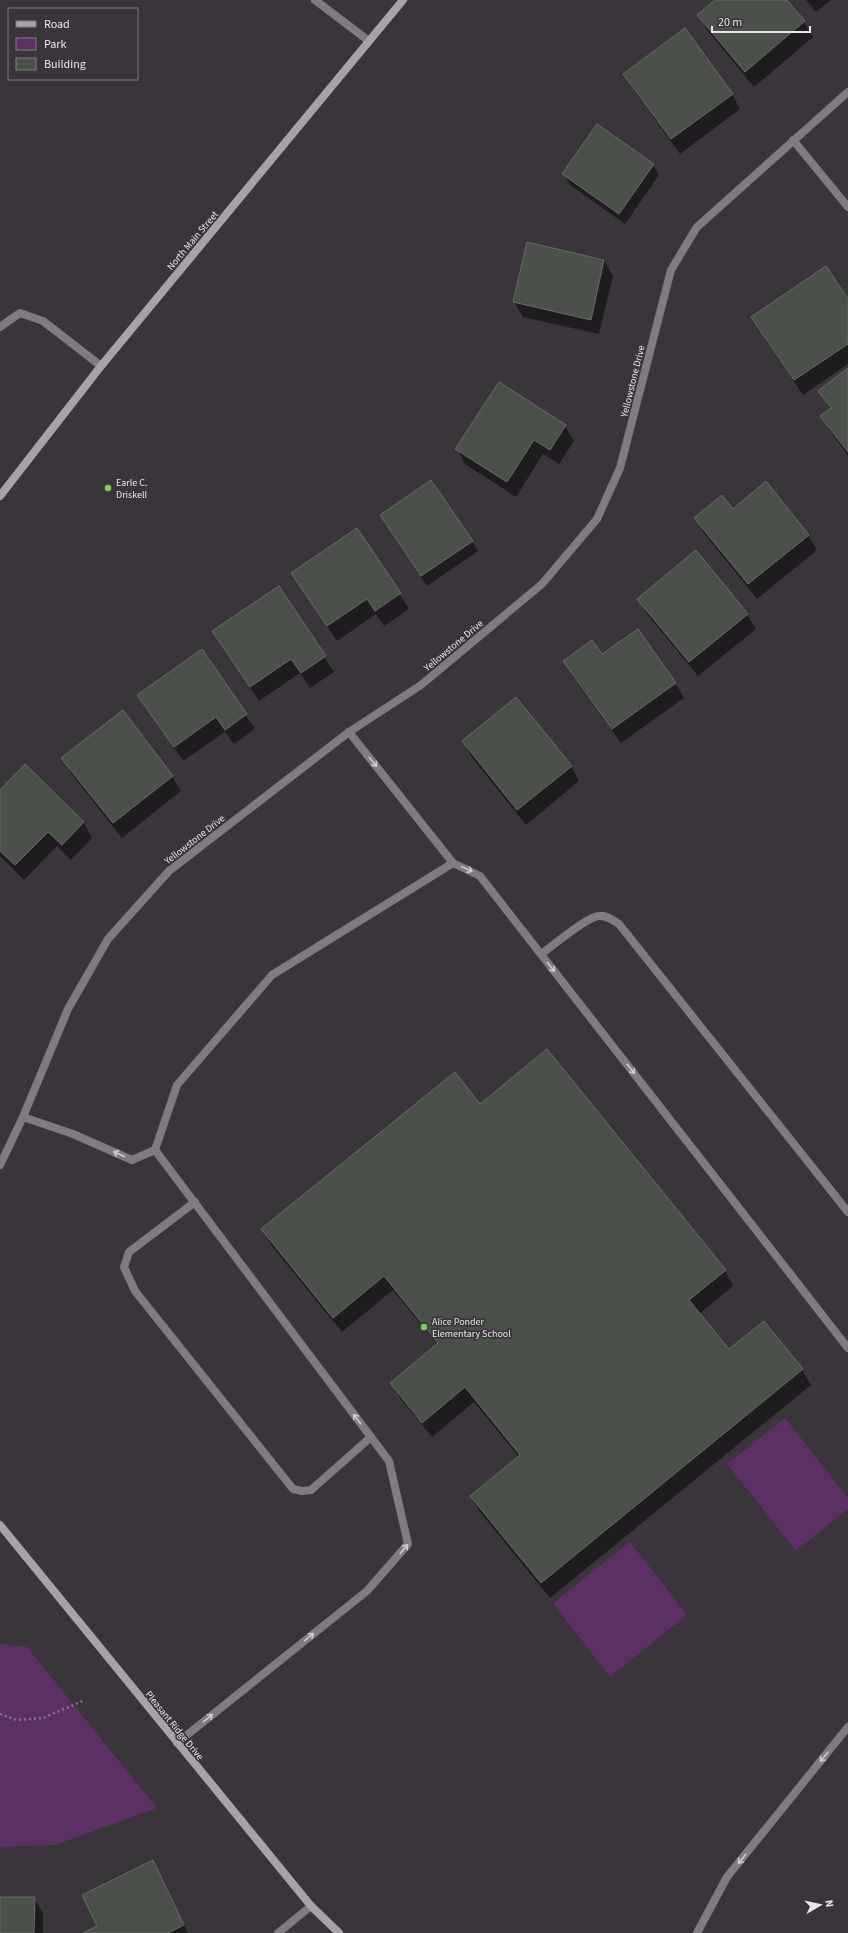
<svg xmlns="http://www.w3.org/2000/svg" width="848" height="1933" font-family="'Source Sans 3',sans-serif">
<style>
.green{fill:#5c2f65}
.shadow{fill:#0007}
.building{fill:#4b504a;stroke:#676c65}
.lines{fill:none;stroke-linecap:round;stroke-linejoin:round}
.path{stroke:#807c81;stroke-width:2.5;stroke-dasharray:2 3;stroke-linecap:butt}
.lane{stroke:#7e7c7f;stroke-width:8}
.street{stroke:#7e7c7f;stroke-width:8}
.secondary{stroke:#a6a2a7;stroke-width:8}
.oneway{stroke:#cfccd0}
.poi-dot{fill:#7bd156;stroke:#3a353b;stroke-width:1.5}
.labels{text-anchor:middle;stroke-width:3.5;stroke-linejoin:round;paint-order:stroke}
.street-label{font-size:10px;fill:#eae7eb;stroke:#3a353b}
.poi-label{font-size:10px;fill:#eae7eb;stroke:#3a353b;text-anchor:start}
</style>
<rect width="100%" height="100%" fill="#3a353b"/>
<!-- green -->
<g class="green">
<path d="M 785,1418 L 848,1498 L 848,1509 L 796,1551 L 727,1464 Z"/>
<path d="M 630,1542 L 687,1615 L 610,1677 L 553,1603 Z"/>
<path d="M 0,1644 L 27,1647 L 157,1808 L 55,1845 L 0,1847 Z"/>
</g>
<!-- shadow -->
<g class="shadow">
<path d="M 716,0 L 786,0 L 804,22 L 813,37 L 754,87 L 707,30 L 698,15 Z"/>
<path d="M 806,0 L 831,0 L 816,12 Z"/>
<path d="M 624,74 L 732,94 L 740,109 L 680,154 L 633,89 Z"/>
<path d="M 598,125 L 653,165 L 659,175 L 625,224 L 570,185 L 564,174 Z"/>
<path d="M 604,260 L 613,276 L 599,334 L 523,317 L 514,302 Z"/>
<path d="M 848,301 L 848,364 L 803,395 L 761,332 Z"/>
<path d="M 848,369 L 848,455 L 830,431 L 821,416 L 830,409 L 820,392 Z"/>
<path d="M 565,426 L 574,441 L 559,464 L 543,454 L 516,497 L 465,464 L 457,449 Z"/>
<path d="M 733,510 L 808,535 L 817,550 L 757,599 L 704,533 L 695,518 Z"/>
<path d="M 381,516 L 472,541 L 478,551 L 427,586 Z"/>
<path d="M 357,529 L 409,609 L 384,626 L 376,614 L 337,641 L 292,574 Z"/>
<path d="M 278,587 L 334,672 L 310,688 L 300,673 L 259,701 L 213,631 Z"/>
<path d="M 639,599 L 747,614 L 756,629 L 698,676 L 647,614 Z"/>
<path d="M 202,650 L 255,729 L 234,744 L 225,732 L 183,761 L 139,695 Z"/>
<path d="M 602,656 L 675,683 L 684,698 L 621,743 L 573,676 L 564,661 Z"/>
<path d="M 463,741 L 571,766 L 579,781 L 526,825 L 471,756 Z"/>
<path d="M 63,758 L 172,776 L 181,791 L 122,838 L 71,773 Z"/>
<path d="M 25,765 L 84,823 L 92,838 L 71,860 L 57,846 L 24,880 L 0,856 L 0,791 Z"/>
<path d="M 480,1105 L 725,1271 L 733,1286 L 699,1314 L 729,1351 L 802,1370 L 811,1385 L 550,1598 L 480,1512 L 471,1497 L 519,1457 L 474,1402 L 432,1437 L 400,1398 L 391,1383 L 438,1345 L 393,1290 L 342,1332 L 271,1245 L 263,1230 Z"/>
<path d="M 161,1876 L 188,1933 L 86,1933 L 98,1927 Z"/>
<path d="M 0,1898 L 34,1898 L 43,1913 L 43,1933 L 0,1933 Z"/>
</g>
<!-- building -->
<g class="building">
<path d="M 715,0 L 787,0 L 805,21 L 745,72 L 697,15 Z"/>
<path d="M 685,28 L 733,94 L 671,139 L 623,74 Z"/>
<path d="M 597,124 L 654,164 L 619,214 L 562,174 Z"/>
<path d="M 527,242 L 604,260 L 591,320 L 513,302 Z"/>
<path d="M 826,266 L 848,299 L 848,344 L 794,380 L 751,317 Z"/>
<path d="M 848,368 L 848,452 L 820,416 L 831,408 L 818,391 Z"/>
<path d="M 499,382 L 566,425 L 550,450 L 534,440 L 507,482 L 455,449 Z"/>
<path d="M 431,480 L 473,541 L 421,576 L 380,515 Z"/>
<path d="M 766,481 L 809,535 L 748,584 L 694,518 L 722,495 L 733,509 Z"/>
<path d="M 357,528 L 401,593 L 375,611 L 367,599 L 327,626 L 291,573 Z"/>
<path d="M 696,550 L 748,614 L 689,662 L 637,599 Z"/>
<path d="M 279,586 L 326,656 L 301,673 L 291,659 L 250,687 L 212,631 Z"/>
<path d="M 638,629 L 676,683 L 612,729 L 563,661 L 592,640 L 602,654 Z"/>
<path d="M 202,649 L 247,714 L 225,730 L 216,717 L 174,747 L 137,695 Z"/>
<path d="M 516,697 L 572,766 L 517,810 L 462,741 Z"/>
<path d="M 123,710 L 173,776 L 113,823 L 61,758 Z"/>
<path d="M 25,764 L 84,822 L 62,845 L 48,832 L 15,865 L 0,851 L 0,790 Z"/>
<path d="M 547,1049 L 726,1270 L 689,1300 L 729,1349 L 764,1321 L 803,1369 L 541,1583 L 470,1496 L 520,1455 L 465,1387 L 422,1423 L 390,1383 L 438,1343 L 384,1276 L 333,1318 L 261,1229 L 455,1072 L 480,1104 Z"/>
<path d="M 153,1860 L 184,1925 L 168,1933 L 83,1933 L 97,1926 L 82,1895 Z"/>
<path d="M 0,1897 L 35,1897 L 34,1933 L 0,1933 Z"/>
</g>
<g class="lines">
<!-- path -->
<path class="path" d="M 0,1714 L 17,1720 L 43,1718 L 85,1700"/>
<!-- lane -->
<g class="lane">
<path d="M 0,327 L 20,313 L 43,321 L 101,366"/>
<path d="M 349,732 L 453,863 L 480,876 L 848,1348"/>
<path d="M 541,954 C 553,946 586,917 599,916 C 606,915 613,920 619,924 L 848,1212"/>
<path d="M 23,1117 L 73,1134 L 132,1160 L 155,1150 L 177,1085 L 272,975 L 453,863"/>
<path d="M 155,1150 L 389,1461 L 408,1544 L 367,1591 L 177,1743"/>
<path d="M 195,1202 L 129,1252 L 124,1267 L 135,1291 L 293,1489 L 302,1491 L 311,1490 L 371,1437"/>
<path d="M 697,1933 L 727,1877 L 848,1727"/>
</g>
<!-- street -->
<g class="street">
<path d="M 315,0 L 369,41"/>
<path d="M 793,140 L 848,207"/>
<path d="M 0,1165 L 23,1117 L 68,1009 L 108,939 L 169,871 L 349,732 L 421,685 L 542,584 L 597,519 L 620,468 L 671,270 L 697,227 L 848,92"/>
<path d="M 278,1933 L 311,1906"/>
</g>
<!-- secondary -->
<g class="secondary">
<path d="M 0,496 L 101,366 L 403,0"/>
<path d="M 0,1525 L 311,1906 L 339,1933"/>
</g>
</g>
<!-- one-way arrows -->
<defs><path id="oneway-shaft" d="M-6 0H5M1.5-3L5.5 0L1.5 3" fill="none" stroke-width="1.6" stroke-linecap="round" stroke-linejoin="round"/></defs>
<g class="oneway">
<use href="#oneway-shaft" transform="translate(373 762) rotate(51)"/>
<use href="#oneway-shaft" transform="translate(467 869) rotate(25)"/>
<use href="#oneway-shaft" transform="translate(551 967) rotate(52)"/>
<use href="#oneway-shaft" transform="translate(631 1069) rotate(52)"/>
<use href="#oneway-shaft" transform="translate(119 1154) rotate(-156)"/>
<use href="#oneway-shaft" transform="translate(357 1419) rotate(-127)"/>
<use href="#oneway-shaft" transform="translate(404 1549) rotate(-51)"/>
<use href="#oneway-shaft" transform="translate(309 1637) rotate(-39)"/>
<use href="#oneway-shaft" transform="translate(208 1718) rotate(-39)"/>
<use href="#oneway-shaft" transform="translate(824 1757) rotate(129)"/>
<use href="#oneway-shaft" transform="translate(742 1859) rotate(129)"/>
</g>
<!-- markers -->
<g class="poi-dot">
<circle cx="108" cy="488" r="4"/>
<circle cx="424" cy="1327" r="4"/>
</g>
<g class="labels">
<!-- street labels -->
<g class="street-label">
<text transform="translate(192 240) rotate(-50)" y="4">North Main Street</text>
<text transform="translate(632 381) rotate(-76)" y="4">Yellowstone Drive</text>
<text transform="translate(453 645) rotate(-40)" y="4">Yellowstone Drive</text>
<text transform="translate(194 839) rotate(-38)" y="4">Yellowstone Drive</text>
<text transform="translate(175 1725) rotate(51)" y="4">Pleasant Ridge Drive</text>
</g>
<!-- poi labels -->
<g class="poi-label">
<text x="116" y="486">Earle C.<tspan x="116" dy="12">Driskell</tspan></text>
<text x="432" y="1325">Alice Ponder<tspan x="432" dy="12">Elementary School</tspan></text>
</g>
</g>
<!-- legend -->
<rect x="8" y="8" width="130" height="72" fill="#3a353b" stroke="#807c81"/>
<rect x="16" y="21" width="20" height="6" fill="#a6a2a7" stroke="#807c81"/>
<text x="44" y="28" font-size="12" fill="#eae7eb">Road</text>
<rect x="16" y="38" width="20" height="12" fill="#5c2f65" stroke="#807c81"/>
<text x="44" y="48" font-size="12" fill="#eae7eb">Park</text>
<rect x="16" y="58" width="20" height="12" fill="#4b504a" stroke="#807c81"/>
<text x="44" y="68" font-size="12" fill="#eae7eb">Building</text>
<!-- north arrow -->
<g transform="translate(820 1905) rotate(81)" stroke="#3a353b" stroke-width="3" paint-order="stroke">
<path d="M0-3L7 15L0 10L-7 15Z" fill="#eae7eb"/>
<text y="-6" font-size="11" font-weight="bold" text-anchor="middle" fill="#eae7eb">N</text>
</g>
<!-- scale -->
<path d="M712 26v6h98v-6" fill="none" stroke="#eae7eb" stroke-width="2"/>
<text x="718" y="26" font-size="12" fill="#eae7eb" stroke="#3a353b" stroke-width="3" paint-order="stroke">20 m</text>
</svg>
